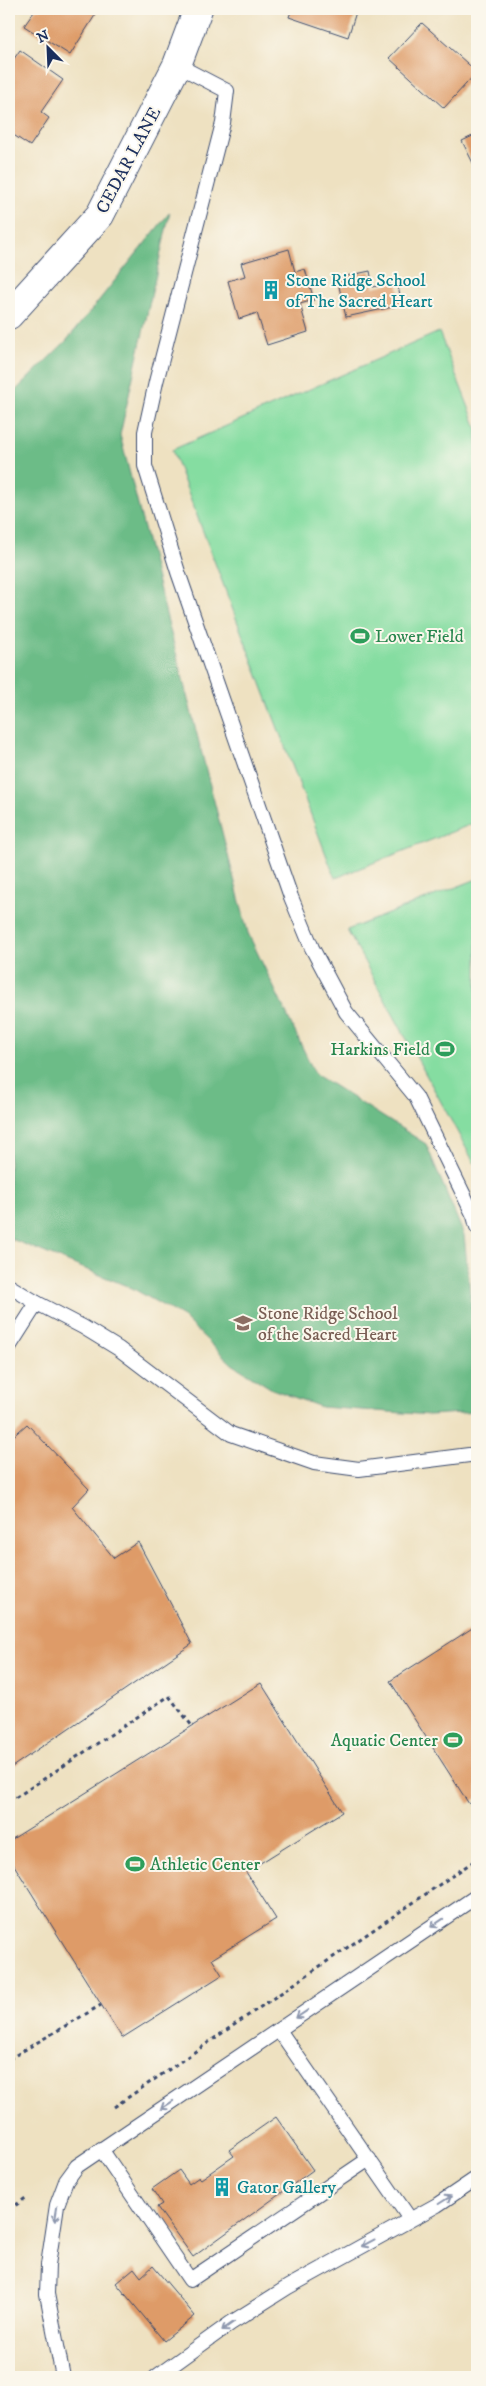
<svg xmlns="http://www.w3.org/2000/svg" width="486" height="2386" font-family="'IM FELL DW Pica',serif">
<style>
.green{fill:#85dda1;stroke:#508680}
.forest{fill:#6cbc87;stroke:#447672}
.building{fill:#de9b67}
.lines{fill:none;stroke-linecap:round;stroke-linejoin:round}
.service-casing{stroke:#3b4a6d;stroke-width:16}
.tertiary-casing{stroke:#3b4a6d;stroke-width:30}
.path{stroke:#3b4a6d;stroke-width:3;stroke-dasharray:4 4;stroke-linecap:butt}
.service{stroke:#fff;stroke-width:14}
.tertiary{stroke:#fff;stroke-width:28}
.oneway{stroke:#8d97ae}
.labels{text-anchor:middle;stroke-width:4;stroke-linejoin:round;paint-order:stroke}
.street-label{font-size:18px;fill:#1b2f5e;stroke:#fbf7ec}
.culture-label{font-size:18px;fill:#0d838f;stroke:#fbf7ec;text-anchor:start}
.leisure-label{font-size:18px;fill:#27864d;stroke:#fbf7ec;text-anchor:start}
.education-label{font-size:18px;fill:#785e54;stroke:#fbf7ec;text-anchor:start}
</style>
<rect width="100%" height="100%" fill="#fbf7ec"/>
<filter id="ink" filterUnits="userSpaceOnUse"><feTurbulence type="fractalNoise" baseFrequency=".02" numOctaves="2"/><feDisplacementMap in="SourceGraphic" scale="10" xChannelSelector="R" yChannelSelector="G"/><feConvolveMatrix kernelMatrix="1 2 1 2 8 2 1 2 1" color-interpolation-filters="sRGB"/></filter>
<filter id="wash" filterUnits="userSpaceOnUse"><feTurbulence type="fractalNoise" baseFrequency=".0096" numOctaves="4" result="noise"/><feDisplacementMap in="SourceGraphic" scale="20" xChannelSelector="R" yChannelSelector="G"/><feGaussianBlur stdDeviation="1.12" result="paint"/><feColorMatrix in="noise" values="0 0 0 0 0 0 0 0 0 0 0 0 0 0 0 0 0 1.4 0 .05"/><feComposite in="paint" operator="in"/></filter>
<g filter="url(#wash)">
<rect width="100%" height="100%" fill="#eee1c1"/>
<!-- green -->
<g class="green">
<path d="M 439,332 L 477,428 L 477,822 L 335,878 L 172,450 Z"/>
<path d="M 477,879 L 477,1168 L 347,930 Z"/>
</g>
<!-- forest -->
<path class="forest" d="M 170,212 L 120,435 L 248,933 L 315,1074 L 426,1144 L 464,1235 L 472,1313 L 477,1328 L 477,1412 L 430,1415 L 321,1407 L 272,1389 L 232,1364 L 183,1317 L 132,1288 L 9,1238 L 9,397 L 67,340 Z"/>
<g id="blocks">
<!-- building -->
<g class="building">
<path d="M 36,9 L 99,9 L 70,55 L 24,26 Z"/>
<path d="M 292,9 L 357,9 L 348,37 L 289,17 Z"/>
<path d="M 422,23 L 477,72 L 444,108 L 389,58 Z"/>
<path d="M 20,50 L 63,80 L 41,112 L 49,118 L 30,146 L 9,132 L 9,66 Z"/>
<path d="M 477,134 L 477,171 L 462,141 Z"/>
<path d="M 289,249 L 295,272 L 305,269 L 314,300 L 300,304 L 308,332 L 267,345 L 257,313 L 239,319 L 228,281 L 245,276 L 241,263 Z"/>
<path d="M 370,271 L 373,287 L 397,282 L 402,305 L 346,317 L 337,278 Z"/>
<path d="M 27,1424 L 89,1489 L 72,1507 L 114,1558 L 138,1542 L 192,1644 L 9,1769 L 9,1440 Z"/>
<path d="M 477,1625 L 477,1798 L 469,1804 L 390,1681 Z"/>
<path d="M 261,1683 L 342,1812 L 246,1872 L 276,1919 L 212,1959 L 222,1975 L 122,2038 L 9,1857 L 9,1841 Z"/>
<path d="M 276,2117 L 313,2170 L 193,2257 L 157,2207 L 162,2204 L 152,2189 L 179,2170 L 189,2184 L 199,2177 L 201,2179 L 234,2156 L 229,2150 Z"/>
<path d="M 153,2266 L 195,2316 L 164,2341 L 116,2283 L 134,2268 L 141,2277 Z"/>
</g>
</g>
</g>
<g filter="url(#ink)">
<use href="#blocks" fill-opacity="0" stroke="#3b4a6d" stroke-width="1"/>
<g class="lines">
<!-- service casing -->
<g class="service-casing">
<g id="service">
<path d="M 177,65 L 227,91 L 223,123 L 156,382 L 145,432 L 145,466 L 178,572 L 291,897 L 312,948 L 346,1012 L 416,1097 L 474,1216 L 477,1227"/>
<path d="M 9,1286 L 37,1303 L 9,1347"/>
<path d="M 37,1303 L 83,1327 L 119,1349 L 231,1434 L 314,1463 L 359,1469 L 477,1454"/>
<path d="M 279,2030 L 410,2219"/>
<path d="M 101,2149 L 190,2280 L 369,2159"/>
<path d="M 63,2377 L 47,2294 L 48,2265 L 57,2205 L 66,2181 L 77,2166 L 477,1896"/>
<path d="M 156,2377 L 231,2323 L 288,2287 L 437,2205 L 477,2178"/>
</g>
</g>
<!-- tertiary casing -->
<g class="tertiary-casing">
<path id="tertiary" d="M 9,315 L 100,215 L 177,65 L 198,9"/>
</g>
<!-- path -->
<g class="path">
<path d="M 9,1802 L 169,1696 L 192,1726"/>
<path d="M 9,2059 L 101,2005"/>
<path d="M 114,2107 L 477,1859"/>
<path d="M 9,2210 L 27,2197"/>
</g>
<!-- service -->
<use href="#service" class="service"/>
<!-- tertiary -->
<use href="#tertiary" class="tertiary"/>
</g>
<!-- one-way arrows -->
<defs><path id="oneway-shaft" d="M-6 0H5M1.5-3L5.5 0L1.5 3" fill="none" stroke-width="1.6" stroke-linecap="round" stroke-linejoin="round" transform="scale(1.25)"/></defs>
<g class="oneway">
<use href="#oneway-shaft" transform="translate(437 1923) rotate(146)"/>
<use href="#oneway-shaft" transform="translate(302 2014) rotate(146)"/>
<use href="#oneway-shaft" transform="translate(167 2105) rotate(146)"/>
<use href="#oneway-shaft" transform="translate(445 2200) rotate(-32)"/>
<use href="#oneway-shaft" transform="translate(56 2214) rotate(99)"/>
<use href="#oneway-shaft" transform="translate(368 2243) rotate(152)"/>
<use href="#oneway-shaft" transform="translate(228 2326) rotate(145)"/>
</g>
</g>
<!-- icons -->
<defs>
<g id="building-bare" transform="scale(1.5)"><path d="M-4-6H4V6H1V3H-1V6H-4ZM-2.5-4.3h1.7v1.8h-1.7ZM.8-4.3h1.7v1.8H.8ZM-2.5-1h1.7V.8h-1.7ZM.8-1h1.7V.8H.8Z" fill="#0f9aa8" stroke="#fbf7ec" stroke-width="2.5" paint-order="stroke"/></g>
<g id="stadium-bare" transform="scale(1.5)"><path d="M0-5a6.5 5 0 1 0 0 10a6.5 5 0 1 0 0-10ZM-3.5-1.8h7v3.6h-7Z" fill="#2e9e5b" stroke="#fbf7ec" stroke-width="2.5" paint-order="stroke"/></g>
<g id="school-bare" transform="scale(1.5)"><path d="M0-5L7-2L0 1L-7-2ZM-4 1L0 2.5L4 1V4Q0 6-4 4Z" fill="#8d6e63" stroke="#fbf7ec" stroke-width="2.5" paint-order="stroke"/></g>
</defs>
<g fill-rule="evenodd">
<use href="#building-bare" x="271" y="290"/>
<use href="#stadium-bare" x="360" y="636"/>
<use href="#stadium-bare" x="445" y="1049"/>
<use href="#school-bare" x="243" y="1323"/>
<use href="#stadium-bare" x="453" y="1740"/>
<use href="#stadium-bare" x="135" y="1864"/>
<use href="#building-bare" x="222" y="2187"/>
</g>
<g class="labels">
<!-- street labels -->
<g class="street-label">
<text transform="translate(128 160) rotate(-62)" y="6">CEDAR LANE</text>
</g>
<!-- culture labels -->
<g class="culture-label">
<text x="286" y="286">Stone Ridge School<tspan x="286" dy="21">of The Sacred Heart</tspan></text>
<text x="237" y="2193">Gator Gallery</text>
</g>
<!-- leisure labels -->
<g class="leisure-label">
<text x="375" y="642">Lower Field</text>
<text x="430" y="1055" text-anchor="end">Harkins Field</text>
<text x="438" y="1746" text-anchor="end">Aquatic Center</text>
<text x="150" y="1870">Athletic Center</text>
</g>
<!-- education labels -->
<g class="education-label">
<text x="258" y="1319">Stone Ridge School<tspan x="258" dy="21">of the Sacred Heart</tspan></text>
</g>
</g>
<!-- margin -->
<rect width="486" height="2386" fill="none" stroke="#fbf7ec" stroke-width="30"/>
<!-- north arrow -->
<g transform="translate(48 48) rotate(336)" stroke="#fbf7ec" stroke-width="4" paint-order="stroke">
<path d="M0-4L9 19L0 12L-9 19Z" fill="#1b2f5e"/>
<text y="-8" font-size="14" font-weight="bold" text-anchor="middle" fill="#1b2f5e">N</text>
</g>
</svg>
